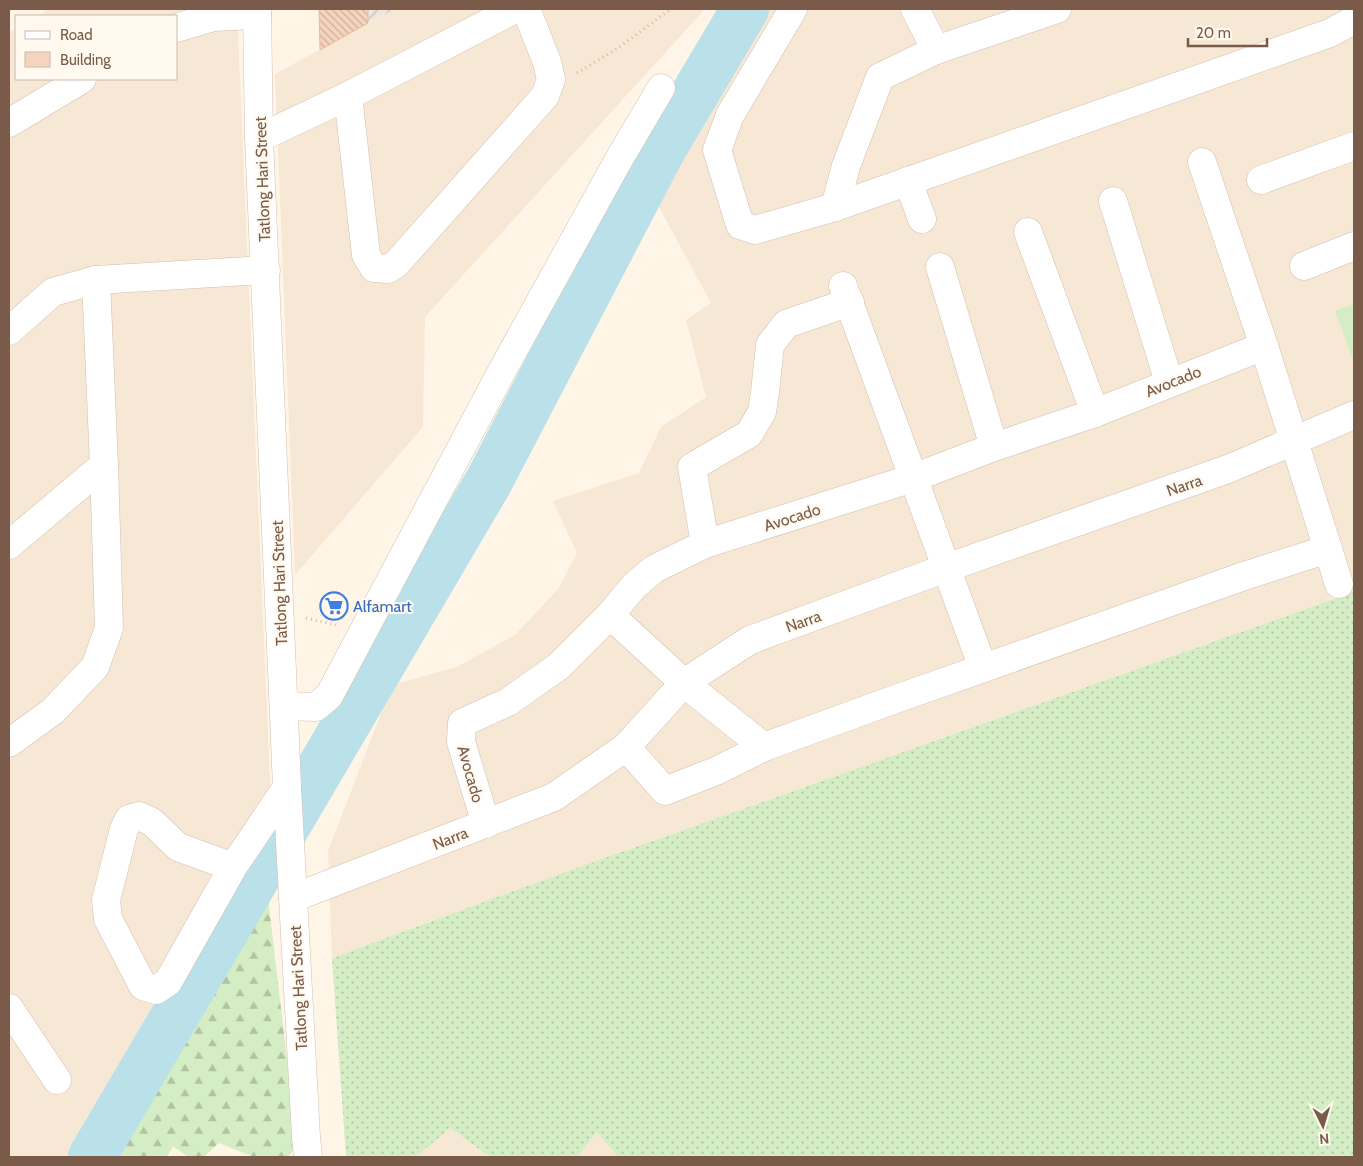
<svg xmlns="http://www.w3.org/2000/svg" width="1363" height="1166" font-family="Cabin,sans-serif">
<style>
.residential{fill:#f6e8d5}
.industrial{fill:url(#industrial-furrows)}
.grass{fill:url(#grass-dots)}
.forest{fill:url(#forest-firs)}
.pitch{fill:#d4edc4}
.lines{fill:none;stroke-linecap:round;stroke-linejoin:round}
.river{stroke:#bae1e9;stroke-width:48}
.building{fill:url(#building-back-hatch);stroke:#e8bb9c}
.minor-casing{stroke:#d3bfaf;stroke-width:29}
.path{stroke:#dab8a0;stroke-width:3;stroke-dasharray:1 4;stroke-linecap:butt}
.minor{stroke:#fff;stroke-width:28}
.labels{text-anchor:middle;stroke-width:4;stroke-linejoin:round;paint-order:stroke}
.street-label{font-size:16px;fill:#7a5b49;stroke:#fff9ef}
.shop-label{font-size:16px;fill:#366cbe;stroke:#fff9ef;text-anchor:start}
</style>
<defs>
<pattern id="industrial-furrows" width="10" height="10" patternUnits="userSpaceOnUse" patternTransform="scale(1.25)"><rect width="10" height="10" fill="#eee7e1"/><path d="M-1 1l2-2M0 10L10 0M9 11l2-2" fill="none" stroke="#c6beb8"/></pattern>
<pattern id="grass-dots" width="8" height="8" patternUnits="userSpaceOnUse" patternTransform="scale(1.25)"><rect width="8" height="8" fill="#d4edc4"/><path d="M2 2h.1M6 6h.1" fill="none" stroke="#b1c3a1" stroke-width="1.8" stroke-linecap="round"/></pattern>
<pattern id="forest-firs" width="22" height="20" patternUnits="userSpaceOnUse" patternTransform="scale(1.25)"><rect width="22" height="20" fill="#d4edc4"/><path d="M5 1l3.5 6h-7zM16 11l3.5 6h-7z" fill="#b1c3a1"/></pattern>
<pattern id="building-back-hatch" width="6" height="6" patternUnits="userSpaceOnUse" patternTransform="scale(1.25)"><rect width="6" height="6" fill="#f5d4bd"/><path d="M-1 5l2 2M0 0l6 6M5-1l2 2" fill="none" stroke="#cbaf9c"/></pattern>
</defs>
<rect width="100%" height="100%" fill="#fef5e7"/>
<!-- residential -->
<g class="residential">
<path d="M 50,9 L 237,9 L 272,828 L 255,849 L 160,1020 L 71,1157 L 9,1157 L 9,33 L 16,28 L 16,79 L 176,79 L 176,16 L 37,16 Z"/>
<path d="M 395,9 L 705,9 L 425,317 L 423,427 L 295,575 L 275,74 Z"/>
<path d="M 763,9 L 1354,9 L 1354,592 L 557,875 L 332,958 L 328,851 L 392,685 L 457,667 L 515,635 L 559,588 L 577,553 L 553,501 L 639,473 L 661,427 L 706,397 L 686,320 L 711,303 L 653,196 Z"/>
<path d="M 450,1128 L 490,1157 L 416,1157 Z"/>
<path d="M 597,1132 L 618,1157 L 577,1157 Z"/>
</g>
<!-- industrial -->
<path class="industrial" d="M 368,9 L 395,9 L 368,23 Z"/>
<!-- grass -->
<path class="grass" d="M 1354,592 L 1354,1157 L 618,1157 L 597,1132 L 577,1157 L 490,1157 L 450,1128 L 416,1157 L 346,1157 L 332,958 L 557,875 Z"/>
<!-- forest -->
<path class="forest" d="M 264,863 L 297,1146 L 288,1157 L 254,1157 L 219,1143 L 204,1157 L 188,1157 L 173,1146 L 167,1157 L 92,1157 Z"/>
<!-- pitch -->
<path class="pitch" d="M 1354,304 L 1354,363 L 1335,311 Z"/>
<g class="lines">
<!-- river -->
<path class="river" d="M 92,1157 L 489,481 L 661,151 L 745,9"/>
</g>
<!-- building -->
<path class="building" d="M 319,9 L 368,9 L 368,23 L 320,50 Z"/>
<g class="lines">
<!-- minor casing -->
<g class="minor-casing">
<g id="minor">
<path d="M 257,9 L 259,138 L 287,787 L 306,1137 L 308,1157"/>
<path d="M 793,9 L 730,115 L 717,150 L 740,225 L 755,230 L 835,207 L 1330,33 L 1354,20"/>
<path d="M 915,9 L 936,50"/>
<path d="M 176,28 L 213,17 L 257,15"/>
<path d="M 348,96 L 366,255 L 374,268 L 388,269 L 397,263 L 545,96 L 551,79 L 547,62 L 526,9"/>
<path d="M 9,123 L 82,79"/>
<path d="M 259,138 L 348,96 L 515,9"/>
<path d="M 1202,162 L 1264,346 L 1339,584"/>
<path d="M 1261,180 L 1354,146"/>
<path d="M 908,181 L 922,219"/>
<path d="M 1113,201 L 1169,382"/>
<path d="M 835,207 L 846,166 L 880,77 L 936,50 L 1057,9"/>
<path d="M 1028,232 L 1095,413"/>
<path d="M 1304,266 L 1354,246"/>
<path d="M 940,267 L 994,447"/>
<path d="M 843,286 L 983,668"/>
<path d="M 9,331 L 53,292 L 96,280 L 266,270"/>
<path d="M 705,544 L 692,467 L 749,434 L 762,412 L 765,392 L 770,345 L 786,324 L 850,302"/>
<path d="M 9,545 L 104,465"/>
<path d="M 610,615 L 684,683 L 764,747"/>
<path d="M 284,706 L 316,707 L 329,696 L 503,369 L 618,161 L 661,88"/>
<path d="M 9,743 L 53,711 L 95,667 L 109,628 L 104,465 L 96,280"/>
<path d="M 626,747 L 665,791 L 716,771 L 764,747 L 890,701 L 1244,576 L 1328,549"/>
<path d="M 486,824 L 461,742 L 462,723 L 508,702 L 559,666 L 610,615 L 634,586 L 654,569 L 705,544 L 913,478 L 994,447 L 1095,413 L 1264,346"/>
<path d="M 233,867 L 178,847 L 152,822 L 139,816 L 129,819 L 124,829 L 106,900 L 108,919 L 143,986 L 156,990 L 168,982 L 233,867 L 287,787"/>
<path d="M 293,898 L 554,797 L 626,747 L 684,683 L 750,640 L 946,568 L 1228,469 L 1354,415"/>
<path d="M 9,1008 L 57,1080"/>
</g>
</g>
<!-- path -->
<g class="path">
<path d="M 577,73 L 618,48 L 671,9"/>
<path d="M 306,618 L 337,625"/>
</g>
<!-- minor -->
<use href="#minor" class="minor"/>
</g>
<!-- icons -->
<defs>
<g id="supermarket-ring" transform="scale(1.4375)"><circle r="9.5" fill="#fff9ef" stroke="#3f7fe0" stroke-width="1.5"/><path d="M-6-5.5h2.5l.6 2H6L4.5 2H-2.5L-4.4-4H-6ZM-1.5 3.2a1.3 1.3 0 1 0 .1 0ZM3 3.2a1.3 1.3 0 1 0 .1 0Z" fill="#3f7fe0"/></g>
</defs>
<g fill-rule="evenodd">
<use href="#supermarket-ring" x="334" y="606"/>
</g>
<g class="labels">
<!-- street labels -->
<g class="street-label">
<text transform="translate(262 179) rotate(-92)" y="6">Tatlong Hari Street</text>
<text transform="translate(1173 381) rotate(-22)" y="6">Avocado</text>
<text transform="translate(1184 485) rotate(-19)" y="6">Narra</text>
<text transform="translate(792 517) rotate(-18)" y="6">Avocado</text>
<text transform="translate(279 583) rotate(-92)" y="6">Tatlong Hari Street</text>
<text transform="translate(803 621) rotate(-20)" y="6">Narra</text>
<text transform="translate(471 774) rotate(74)" y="6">Avocado</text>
<text transform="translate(450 838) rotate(-21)" y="6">Narra</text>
<text transform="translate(298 988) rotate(-93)" y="6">Tatlong Hari Street</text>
</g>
<!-- shop labels -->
<g class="shop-label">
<text x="353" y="612">Alfamart</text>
</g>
</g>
<!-- border -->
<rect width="1363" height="1166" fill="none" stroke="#7a5b49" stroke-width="20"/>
<!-- legend -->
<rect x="15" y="15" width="162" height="65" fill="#fff9ef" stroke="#cabaad"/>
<rect x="25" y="31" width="25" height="8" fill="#ffffff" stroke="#cabaad"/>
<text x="60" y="40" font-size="15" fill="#7a5b49">Road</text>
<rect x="25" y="52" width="25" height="15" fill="#f5d4bd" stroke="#cabaad"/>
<text x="60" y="65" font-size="15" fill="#7a5b49">Building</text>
<!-- north arrow -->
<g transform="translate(1323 1126) rotate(175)" stroke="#fff9ef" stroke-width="4" paint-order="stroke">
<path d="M0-4L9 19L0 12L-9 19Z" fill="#7a5b49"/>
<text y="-8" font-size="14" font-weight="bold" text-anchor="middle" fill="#7a5b49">N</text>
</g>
<!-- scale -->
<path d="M1188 38v8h79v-8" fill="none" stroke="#7a5b49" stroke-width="2.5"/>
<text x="1196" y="38" font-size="15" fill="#7a5b49" stroke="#fff9ef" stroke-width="4" paint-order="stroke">20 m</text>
</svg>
